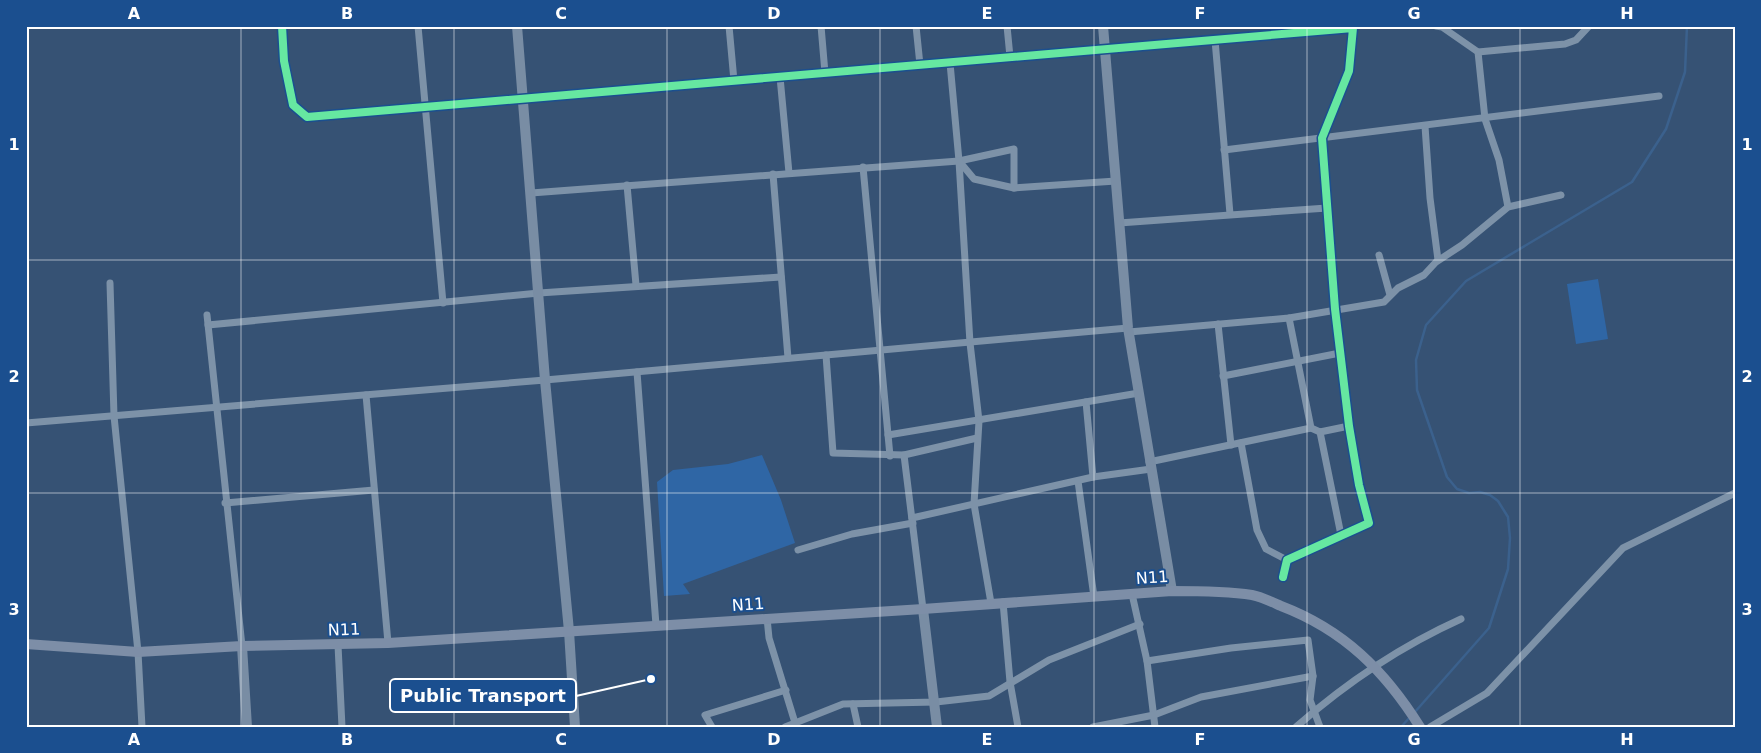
<svg xmlns="http://www.w3.org/2000/svg" width="1761" height="753" font-family="'DejaVu Sans',sans-serif">
<style>
.green{fill:#2f66a5}
.lines{fill:none;stroke-linecap:round;stroke-linejoin:round}
.stream{stroke:#3b618d;stroke-width:2.5}
.street{stroke:#7d92a8;stroke-width:7}
.secondary{stroke:#798da4;stroke-width:10}
.primary{stroke:#7d8ea7;stroke-width:10}
.cycleway-casing{stroke:#1b4f8f;stroke-width:11}
.cycleway{stroke:#66e7a1;stroke-width:8}
.grid{fill:none;stroke:#fff;stroke-width:1;stroke-opacity:0.55}
.labels{text-anchor:middle;stroke-width:4;stroke-linejoin:round;paint-order:stroke}
.street-label{font-size:16px;fill:#fff;stroke:#1b4f8f}
.leader{fill:none;stroke:#fff;stroke-width:2}
.callout-dot{fill:#fff;stroke:#1b4f8f;stroke-width:2}
.callout{fill:#1b4f8f;stroke:#fff;stroke-width:2}
.callout-label{font-size:18px;text-anchor:middle;font-weight:bold;fill:#fff}
.neatline{fill:none;stroke:#fff;stroke-width:2}
.grid-label{font-size:16px;text-anchor:middle;font-weight:bold;fill:#fff}
</style>
<rect width="100%" height="100%" fill="#365274"/>
<!-- green -->
<g class="green">
<path d="M 1598,279 L 1608,339 L 1576,344 L 1567,284 Z"/>
<path d="M 762,455 L 781,500 L 795,543 L 683,584 L 690,594 L 664,596 L 657,482 L 673,470 L 728,464 Z"/>
</g>
<g class="lines">
<!-- stream -->
<g class="stream">
<path d="M 1414,713 L 1489,628 L 1508,569 L 1510,538 L 1508,517 L 1498,501 L 1490,495 L 1480,492 L 1469,493 L 1457,489 L 1447,477 L 1417,390 L 1416,360 L 1426,325 L 1466,281 L 1632,182 L 1666,129 L 1685,72 L 1687,26"/>
<path d="M 1401,727 L 1410,717"/>
</g>
<!-- street -->
<g class="street">
<path d="M 282,26 L 284,61 L 293,105 L 307,117 L 1353,28 L 1349,71 L 1322,138 L 1335,309 L 1349,426 L 1359,485 L 1369,523 L 1287,560 L 1283,577"/>
<path d="M 418,26 L 443,303"/>
<path d="M 729,26 L 734,81"/>
<path d="M 821,26 L 825,73"/>
<path d="M 916,26 L 920,65"/>
<path d="M 1007,26 L 1010,57"/>
<path d="M 1436,26 L 1442,27 L 1478,52 L 1485,119 L 1499,160 L 1508,207"/>
<path d="M 1215,40 L 1230,214"/>
<path d="M 1478,52 L 1565,44 L 1576,40 L 1589,26"/>
<path d="M 950,63 L 959,161 L 970,343 L 979,421 L 974,504 L 991,603"/>
<path d="M 780,77 L 789,173"/>
<path d="M 1425,126 L 1430,198 L 1438,260"/>
<path d="M 1224,150 L 1659,96"/>
<path d="M 959,161 L 1014,149 L 1014,188"/>
<path d="M 863,167 L 890,456"/>
<path d="M 773,174 L 788,358"/>
<path d="M 627,185 L 636,285"/>
<path d="M 531,193 L 959,161 L 974,179 L 1014,188 L 1116,181"/>
<path d="M 1119,223 L 1327,208"/>
<path d="M 1379,255 L 1390,295"/>
<path d="M 110,283 L 114,416 L 138,652 L 142,727"/>
<path d="M 207,315 L 242,646"/>
<path d="M 1289,318 L 1311,428"/>
<path d="M 1218,324 L 1231,445"/>
<path d="M 208,325 L 539,293 L 781,277"/>
<path d="M 1129,332 L 1289,318 L 1384,302 L 1398,288 L 1424,275 L 1436,262 L 1462,245 L 1508,207 L 1561,195"/>
<path d="M 826,355 L 833,453 L 904,455 L 977,438"/>
<path d="M 637,372 L 656,625"/>
<path d="M 1223,376 L 1340,353"/>
<path d="M 366,395 L 388,643"/>
<path d="M 1086,402 L 1093,477"/>
<path d="M 26,423 L 545,380 L 1128,328"/>
<path d="M 1320,432 L 1341,535"/>
<path d="M 888,435 L 1139,393"/>
<path d="M 1241,443 L 1257,530 L 1266,549 L 1287,560"/>
<path d="M 904,455 L 923,609"/>
<path d="M 1149,462 L 1311,428 L 1320,432 L 1349,426"/>
<path d="M 1078,481 L 1094,597"/>
<path d="M 225,503 L 374,490"/>
<path d="M 912,518 L 1093,477 L 1151,469"/>
<path d="M 798,550 L 852,534 L 913,523"/>
<path d="M 1132,594 L 1147,661 L 1155,727"/>
<path d="M 1003,602 L 1010,682 L 1018,727"/>
<path d="M 767,618 L 769,638 L 796,726"/>
<path d="M 338,645 L 342,727"/>
<path d="M 1147,661 L 1231,648 L 1308,640 L 1313,676 L 1310,700 L 1320,727"/>
<path d="M 853,704 L 858,727"/>
<path d="M 712,727 L 705,715 L 786,690"/>
<path d="M 785,727 L 843,704 L 936,702 L 989,696 L 1049,660 L 1140,624"/>
<path d="M 1093,727 L 1154,715 L 1201,697 L 1313,676"/>
<path d="M 1296,727 C 1346,683 1401,646 1461,619"/>
<path d="M 1430,727 L 1487,693 L 1623,548 L 1735,493"/>
</g>
<!-- secondary -->
<g class="secondary">
<path d="M 517,26 L 545,380 L 569,631 L 575,727"/>
<path d="M 1103,26 L 1128,328 L 1172,591"/>
<path d="M 923,609 L 937,727"/>
<path d="M 242,646 L 247,727"/>
</g>
<!-- primary -->
<path class="primary" d="M 26,644 L 138,652 L 242,646 L 388,643 L 923,609 L 1172,591 C 1198,591 1226,591 1252,595 C 1262,597 1272,602 1281,606 C 1344,630 1385,671 1420,727"/>
<!-- cycleway casing -->
<g class="cycleway-casing">
<path id="cycleway" d="M 282,26 L 284,61 L 293,105 L 307,117 L 1353,28 L 1349,71 L 1322,138 L 1335,309 L 1349,426 L 1359,485 L 1369,523 L 1287,560 L 1283,577"/>
</g>
<!-- cycleway -->
<use href="#cycleway" class="cycleway"/>
</g>
<!-- grid -->
<path class="grid" d="M 241,26 L 241,727M 454,26 L 454,727M 667,26 L 667,727M 880,26 L 880,727M 1094,26 L 1094,727M 1307,26 L 1307,727M 1520,26 L 1520,727M 26,260 L 1735,260M 26,493 L 1735,493"/>
<g class="labels">
<!-- street labels -->
<g class="street-label">
<text transform="translate(1152 577) rotate(-4)" y="6">N11</text>
<text transform="translate(748 604) rotate(-4)" y="6">N11</text>
<text transform="translate(344 629) rotate(-2)" y="6">N11</text>
</g>
</g>
<!-- callouts -->
<path class="leader" d="M651 679L576 696"/>
<circle class="callout-dot" cx="651" cy="679" r="5"/>
<rect class="callout" x="390" y="679" width="186" height="33" rx="5"/>
<g class="callout-label">
<text x="483" y="702">Public Transport</text>
</g>
<!-- border -->
<rect width="1761" height="753" fill="none" stroke="#1b4f8f" stroke-width="55"/>
<rect x="28" y="28" width="1706" height="698" class="neatline"/>
<g class="grid-label">
<text x="134" y="19">A</text>
<text x="347" y="19">B</text>
<text x="561" y="19">C</text>
<text x="774" y="19">D</text>
<text x="987" y="19">E</text>
<text x="1200" y="19">F</text>
<text x="1414" y="19">G</text>
<text x="1627" y="19">H</text>
<text x="14" y="150">1</text>
<text x="1747" y="150">1</text>
<text x="14" y="382">2</text>
<text x="1747" y="382">2</text>
<text x="14" y="615">3</text>
<text x="1747" y="615">3</text>
<text x="134" y="745">A</text>
<text x="347" y="745">B</text>
<text x="561" y="745">C</text>
<text x="774" y="745">D</text>
<text x="987" y="745">E</text>
<text x="1200" y="745">F</text>
<text x="1414" y="745">G</text>
<text x="1627" y="745">H</text>
</g>
</svg>
